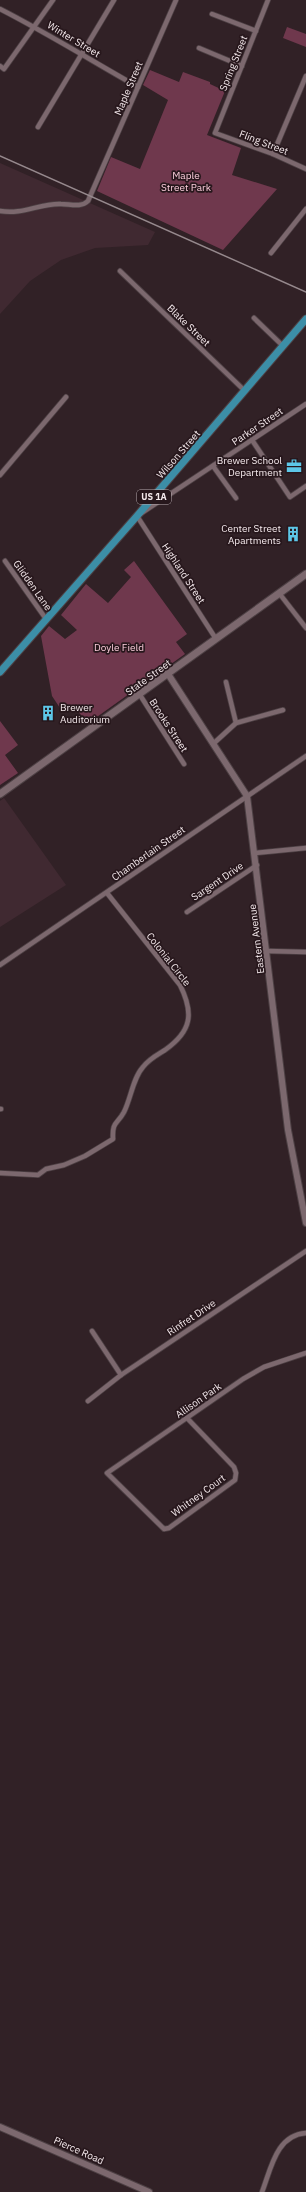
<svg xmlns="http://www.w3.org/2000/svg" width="306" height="2192" font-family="'IBM Plex Sans',sans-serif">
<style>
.built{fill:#402931}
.green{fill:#6f384d}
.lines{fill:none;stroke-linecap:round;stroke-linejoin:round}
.minor-casing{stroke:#4d4044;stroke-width:6}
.tertiary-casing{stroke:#4d4044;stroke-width:8}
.secondary-casing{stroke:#4d4044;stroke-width:9}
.primary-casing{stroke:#4d4044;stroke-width:9}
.minor{stroke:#7c686e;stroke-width:4.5}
.tertiary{stroke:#7c686e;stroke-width:6}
.secondary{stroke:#7c686e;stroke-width:7}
.primary{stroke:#3c8ea7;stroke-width:7}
.rail{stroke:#96898d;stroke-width:1.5}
.labels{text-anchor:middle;stroke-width:3.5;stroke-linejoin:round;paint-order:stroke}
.shield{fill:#27171c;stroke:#b6aaae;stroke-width:1}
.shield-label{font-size:9px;font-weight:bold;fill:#f4e9ec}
.street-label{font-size:10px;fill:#f4e9ec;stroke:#27171c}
.park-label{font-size:10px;fill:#fbcddb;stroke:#27171c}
.poi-label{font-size:10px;fill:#f4e9ec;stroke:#27171c;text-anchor:end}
</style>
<rect width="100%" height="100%" fill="#312126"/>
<!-- built -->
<g class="built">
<path d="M 0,163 L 155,232 L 148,245 L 95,248 L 61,260 L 30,281 L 0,314 Z"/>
<path d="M 4,798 L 66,885 L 0,927 L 0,801 Z"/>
</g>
<!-- green -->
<g class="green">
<path d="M 287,27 L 306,34 L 306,47 L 283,38 Z"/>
<path d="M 150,70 L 179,82 L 183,72 L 210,82 L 210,84 L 225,91 L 207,135 L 241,148 L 232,175 L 277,189 L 223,250 L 97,191 L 111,157 L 140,169 L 168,100 L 143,85 Z"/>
<path d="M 134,561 L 187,634 L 176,642 L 185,654 L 87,724 L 76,708 L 62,711 L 52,696 L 41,636 L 49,626 L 65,639 L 77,630 L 61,615 L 86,584 L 108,603 L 131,577 L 124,570 Z"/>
<path d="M 0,721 L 18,745 L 5,755 L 18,773 L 0,785 Z"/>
</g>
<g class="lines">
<!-- minor casing -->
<g class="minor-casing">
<g id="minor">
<path d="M 268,0 L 215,133 L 273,154 L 306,169"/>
<path d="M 0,9 C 47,33 92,61 138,87"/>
<path d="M 212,14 L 256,31"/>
<path d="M 199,48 L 242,66"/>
<path d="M 0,66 L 4,69 L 53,0"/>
<path d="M 38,127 L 114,0"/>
<path d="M 273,154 L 306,76"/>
<path d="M 0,211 C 23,215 40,203 61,204 C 70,204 81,208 88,201 L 176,0"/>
<path d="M 271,253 L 306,209"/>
<path d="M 120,271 L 245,391"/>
<path d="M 254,318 L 283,346"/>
<path d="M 252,440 L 290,497 L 306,486"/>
<path d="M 213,466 L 236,498"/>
<path d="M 0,475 L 66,397"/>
<path d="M 5,561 L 46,619"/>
<path d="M 279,593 L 306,628"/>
<path d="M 216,639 L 137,516 L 306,404"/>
<path d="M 226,682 L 236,723"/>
<path d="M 140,695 L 184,764"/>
<path d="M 213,744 L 236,723 L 283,710"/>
<path d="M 255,853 L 306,848"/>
<path d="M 187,912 L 257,865"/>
<path d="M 267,951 L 306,952"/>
<path d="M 0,965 L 306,756"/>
<path d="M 0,1109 L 1,1109"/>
<path d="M 0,1173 L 38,1175 L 46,1169 L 64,1165 L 85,1156 L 113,1139 C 112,1121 117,1125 124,1112 C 131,1098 133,1078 143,1067 C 149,1059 157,1055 165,1050 C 192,1031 194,1013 180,985 L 107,893"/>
<path d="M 92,1331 L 121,1375"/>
<path d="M 88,1401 L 121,1375 L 306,1251"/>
<path d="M 187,1418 L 234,1467 L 236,1473 L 235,1480 L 169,1528 L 164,1529 L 107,1473 L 243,1379 L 264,1367 L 306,1353"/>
<path d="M 262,2192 C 271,2169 276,2135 306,2133"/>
</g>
</g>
<!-- tertiary casing -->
<g class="tertiary-casing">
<g id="tertiary">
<path d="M 168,674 L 247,796 L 288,1130 L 306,1223"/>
<path d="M 0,2127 L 149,2192"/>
</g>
</g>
<!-- secondary casing -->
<g class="secondary-casing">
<path id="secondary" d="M 0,794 L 306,574"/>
</g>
<!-- primary casing -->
<g class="primary-casing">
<path id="primary" d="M 0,672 L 137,516 L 306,319"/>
</g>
<!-- minor -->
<use href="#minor" class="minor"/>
<!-- tertiary -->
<use href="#tertiary" class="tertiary"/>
<!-- secondary -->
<use href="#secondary" class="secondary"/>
<!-- primary -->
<use href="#primary" class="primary"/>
<!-- rail -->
<path class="rail" d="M 0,156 L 306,292"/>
</g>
<!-- icons -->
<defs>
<g id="office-bare" transform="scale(1.2)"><path d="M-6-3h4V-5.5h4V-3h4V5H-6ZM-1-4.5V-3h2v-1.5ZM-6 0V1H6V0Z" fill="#5dc7e8" stroke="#27171c" stroke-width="2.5" paint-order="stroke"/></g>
<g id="building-bare" transform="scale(1.2)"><path d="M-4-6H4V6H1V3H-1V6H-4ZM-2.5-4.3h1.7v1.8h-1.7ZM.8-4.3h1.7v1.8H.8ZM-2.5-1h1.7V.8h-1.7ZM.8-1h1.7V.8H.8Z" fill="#5dc7e8" stroke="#27171c" stroke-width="2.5" paint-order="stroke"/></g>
</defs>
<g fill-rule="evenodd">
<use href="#office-bare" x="294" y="466"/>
<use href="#building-bare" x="293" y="534"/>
<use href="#building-bare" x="48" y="713"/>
</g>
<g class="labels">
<!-- shield labels -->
<rect class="shield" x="137" y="490" width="34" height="14" rx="3"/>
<g class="shield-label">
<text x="154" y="500">US 1A</text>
</g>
<!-- street labels -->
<g class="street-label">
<text transform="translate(74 39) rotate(31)" y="4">Winter Street</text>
<text transform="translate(233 63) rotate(-68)" y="4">Spring Street</text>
<text transform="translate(128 88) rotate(-67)" y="4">Maple Street</text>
<text transform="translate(264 142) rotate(21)" y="4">Fling Street</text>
<text transform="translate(189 325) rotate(44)" y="4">Blake Street</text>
<text transform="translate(257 426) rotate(-34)" y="4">Parker Street</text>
<text transform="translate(178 454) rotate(-49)" y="4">Wilson Street</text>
<text transform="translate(184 573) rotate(57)" y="4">Highland Street</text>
<text transform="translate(33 585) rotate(55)" y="4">Glidden Lane</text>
<text transform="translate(148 677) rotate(-36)" y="4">State Street</text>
<text transform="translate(169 725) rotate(57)" y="4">Brooks Street</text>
<text transform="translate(148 853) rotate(-35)" y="4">Chamberlain Street</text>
<text transform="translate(217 881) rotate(-34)" y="4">Sargent Drive</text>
<text transform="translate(256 939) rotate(-97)" y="4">Eastern Avenue</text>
<text transform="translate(169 959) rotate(52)" y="4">Colonial Circle</text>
<text transform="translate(191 1317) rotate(-34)" y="4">Rinfret Drive</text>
<text transform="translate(198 1400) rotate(-35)" y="4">Allison Park</text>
<text transform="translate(198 1495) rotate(-36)" y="4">Whitney Court</text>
<text transform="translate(79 2150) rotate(24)" y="4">Pierce Road</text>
</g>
<!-- park labels -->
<g class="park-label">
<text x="186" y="179">Maple<tspan x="186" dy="12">Street Park</tspan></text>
<text x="119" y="651">Doyle Field</text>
</g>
<!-- poi labels -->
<g class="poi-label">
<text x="282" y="464">Brewer School<tspan x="282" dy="12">Department</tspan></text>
<text x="281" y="532">Center Street<tspan x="281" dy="12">Apartments</tspan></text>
<text x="60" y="711" text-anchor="start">Brewer<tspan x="60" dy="12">Auditorium</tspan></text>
</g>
</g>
</svg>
